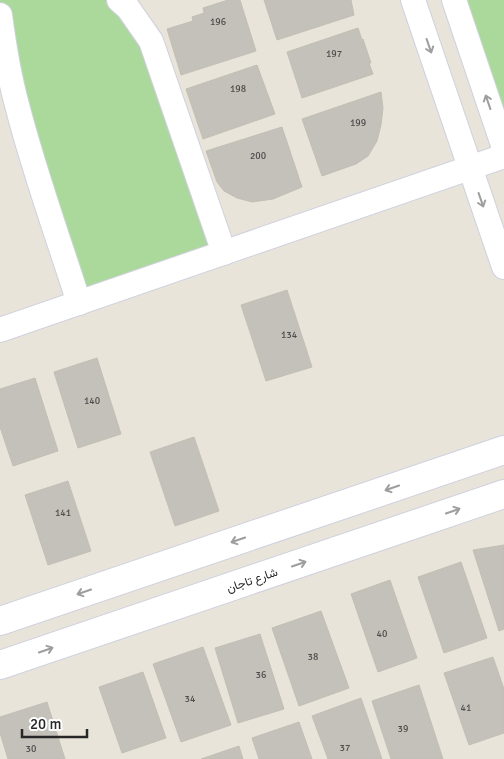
<svg xmlns="http://www.w3.org/2000/svg" width="504" height="759" font-family="Signika,Vazirmatn,sans-serif">
<style>
.green{fill:#abd99c}
.building{fill:#c4c0ba;stroke:#c3bfb4}
.lines{fill:none;stroke-linecap:round;stroke-linejoin:round}
.minor-casing{stroke:#d0d1df;stroke-width:26}
.tertiary-casing{stroke:#d0d1df;stroke-width:30}
.minor{stroke:#fff;stroke-width:24}
.tertiary{stroke:#fff;stroke-width:28}
.oneway{stroke:#9e9e9e}
.labels{text-anchor:middle;stroke-width:5;stroke-linejoin:round;paint-order:stroke}
.number-label{font-size:10px;fill:#4e4d4c}
.street-label{font-size:12px;fill:#272727;stroke:#fff}
</style>
<rect width="100%" height="100%" fill="#e8e4da"/>
<!-- green -->
<g class="green">
<path d="M 0,0 L 119,0 L 128,8 L 224,253 L 79,303 L 0,15 Z"/>
<path d="M 454,0 L 504,0 L 504,148 Z"/>
</g>
<!-- building -->
<g class="building">
<path d="M 228,0 L 240,0 L 256,51 L 181,75 L 167,29 L 193,21 L 192,17 L 204,13 L 203,8 Z"/>
<path d="M 264,0 L 351,0 L 354,15 L 277,40 Z"/>
<path d="M 358,28 L 362,40 L 363,39 L 371,63 L 369,63 L 373,74 L 302,98 L 287,52 Z"/>
<path d="M 257,65 L 275,114 L 203,139 L 186,89 Z"/>
<path d="M 381,92 L 383,108 L 381,125 L 377,141 L 368,156 L 356,164 L 322,176 L 302,119 Z"/>
<path d="M 282,127 L 302,187 L 273,199 L 252,202 L 237,198 L 224,191 L 217,182 L 206,151 Z"/>
<path d="M 287,290 L 312,367 L 266,381 L 241,305 Z"/>
<path d="M 97,358 L 121,434 L 78,448 L 54,372 Z"/>
<path d="M 35,378 L 58,451 L 13,466 L 0,427 L 0,389 Z"/>
<path d="M 194,437 L 219,511 L 175,526 L 150,452 Z"/>
<path d="M 68,481 L 91,551 L 48,565 L 25,495 Z"/>
<path d="M 504,545 L 504,629 L 499,631 L 473,550 Z"/>
<path d="M 461,562 L 487,638 L 444,653 L 418,577 Z"/>
<path d="M 390,580 L 417,658 L 378,672 L 351,594 Z"/>
<path d="M 321,611 L 349,688 L 299,706 L 272,628 Z"/>
<path d="M 260,634 L 284,709 L 238,723 L 215,648 Z"/>
<path d="M 203,647 L 231,725 L 181,742 L 153,664 Z"/>
<path d="M 493,657 L 504,689 L 504,733 L 469,745 L 444,673 Z"/>
<path d="M 143,672 L 166,738 L 122,753 L 99,687 Z"/>
<path d="M 419,685 L 443,759 L 391,759 L 372,701 Z"/>
<path d="M 361,698 L 382,759 L 328,759 L 312,716 Z"/>
<path d="M 47,702 L 65,759 L 8,759 L 0,733 L 0,717 Z"/>
<path d="M 299,722 L 312,759 L 259,759 L 252,738 Z"/>
<path d="M 239,746 L 243,759 L 201,759 Z"/>
</g>
<g class="lines">
<!-- minor casing -->
<g class="minor-casing">
<g id="minor">
<path d="M 119,0 L 128,8 L 151,41 L 224,253"/>
<path d="M 413,0 L 504,267"/>
<path d="M 454,0 L 504,148"/>
<path d="M 0,15 C 4,45 9,76 17,105 C 34,172 58,237 79,303"/>
<path d="M 0,330 L 504,156"/>
</g>
</g>
<!-- tertiary casing -->
<g class="tertiary-casing">
<g id="tertiary">
<path d="M 0,621 L 504,450"/>
<path d="M 0,665 L 504,494"/>
</g>
</g>
<!-- minor -->
<use href="#minor" class="minor"/>
<!-- tertiary -->
<use href="#tertiary" class="tertiary"/>
</g>
<!-- one-way arrows -->
<defs><path id="oneway-shaft" d="M-6 0H5M1.5-3L5.5 0L1.5 3" fill="none" stroke-width="1.6" stroke-linecap="round" stroke-linejoin="round" transform="scale(1.25)"/></defs>
<g class="oneway">
<use href="#oneway-shaft" transform="translate(429 46) rotate(71)"/>
<use href="#oneway-shaft" transform="translate(488 102) rotate(-109)"/>
<use href="#oneway-shaft" transform="translate(481 200) rotate(71)"/>
<use href="#oneway-shaft" transform="translate(392 488) rotate(161)"/>
<use href="#oneway-shaft" transform="translate(453 511) rotate(-19)"/>
<use href="#oneway-shaft" transform="translate(238 540) rotate(161)"/>
<use href="#oneway-shaft" transform="translate(299 564) rotate(-19)"/>
<use href="#oneway-shaft" transform="translate(84 592) rotate(161)"/>
<use href="#oneway-shaft" transform="translate(46 650) rotate(-19)"/>
</g>
<g class="labels">
<!-- number labels -->
<g class="number-label">
<text x="218" y="25">196</text>
<text x="334" y="57">197</text>
<text x="238" y="92">198</text>
<text x="358" y="126">199</text>
<text x="258" y="159">200</text>
<text x="289" y="338">134</text>
<text x="92" y="404">140</text>
<text x="63" y="516">141</text>
<text x="382" y="637">40</text>
<text x="313" y="660">38</text>
<text x="261" y="678">36</text>
<text x="190" y="702">34</text>
<text x="466" y="711">41</text>
<text x="403" y="732">39</text>
<text x="345" y="751">37</text>
<text x="31" y="752">30</text>
</g>
<!-- street labels -->
<g class="street-label">
<text transform="translate(252 580) rotate(-19)" y="4">شارع تاجان</text>
</g>
</g>
<!-- scale -->
<path d="M22 729v8h65v-8" fill="none" stroke="#272727" stroke-width="2.5"/>
<text x="30" y="729" font-size="15" fill="#272727" stroke="#ffffff" stroke-width="4" paint-order="stroke">20 m</text>
</svg>
